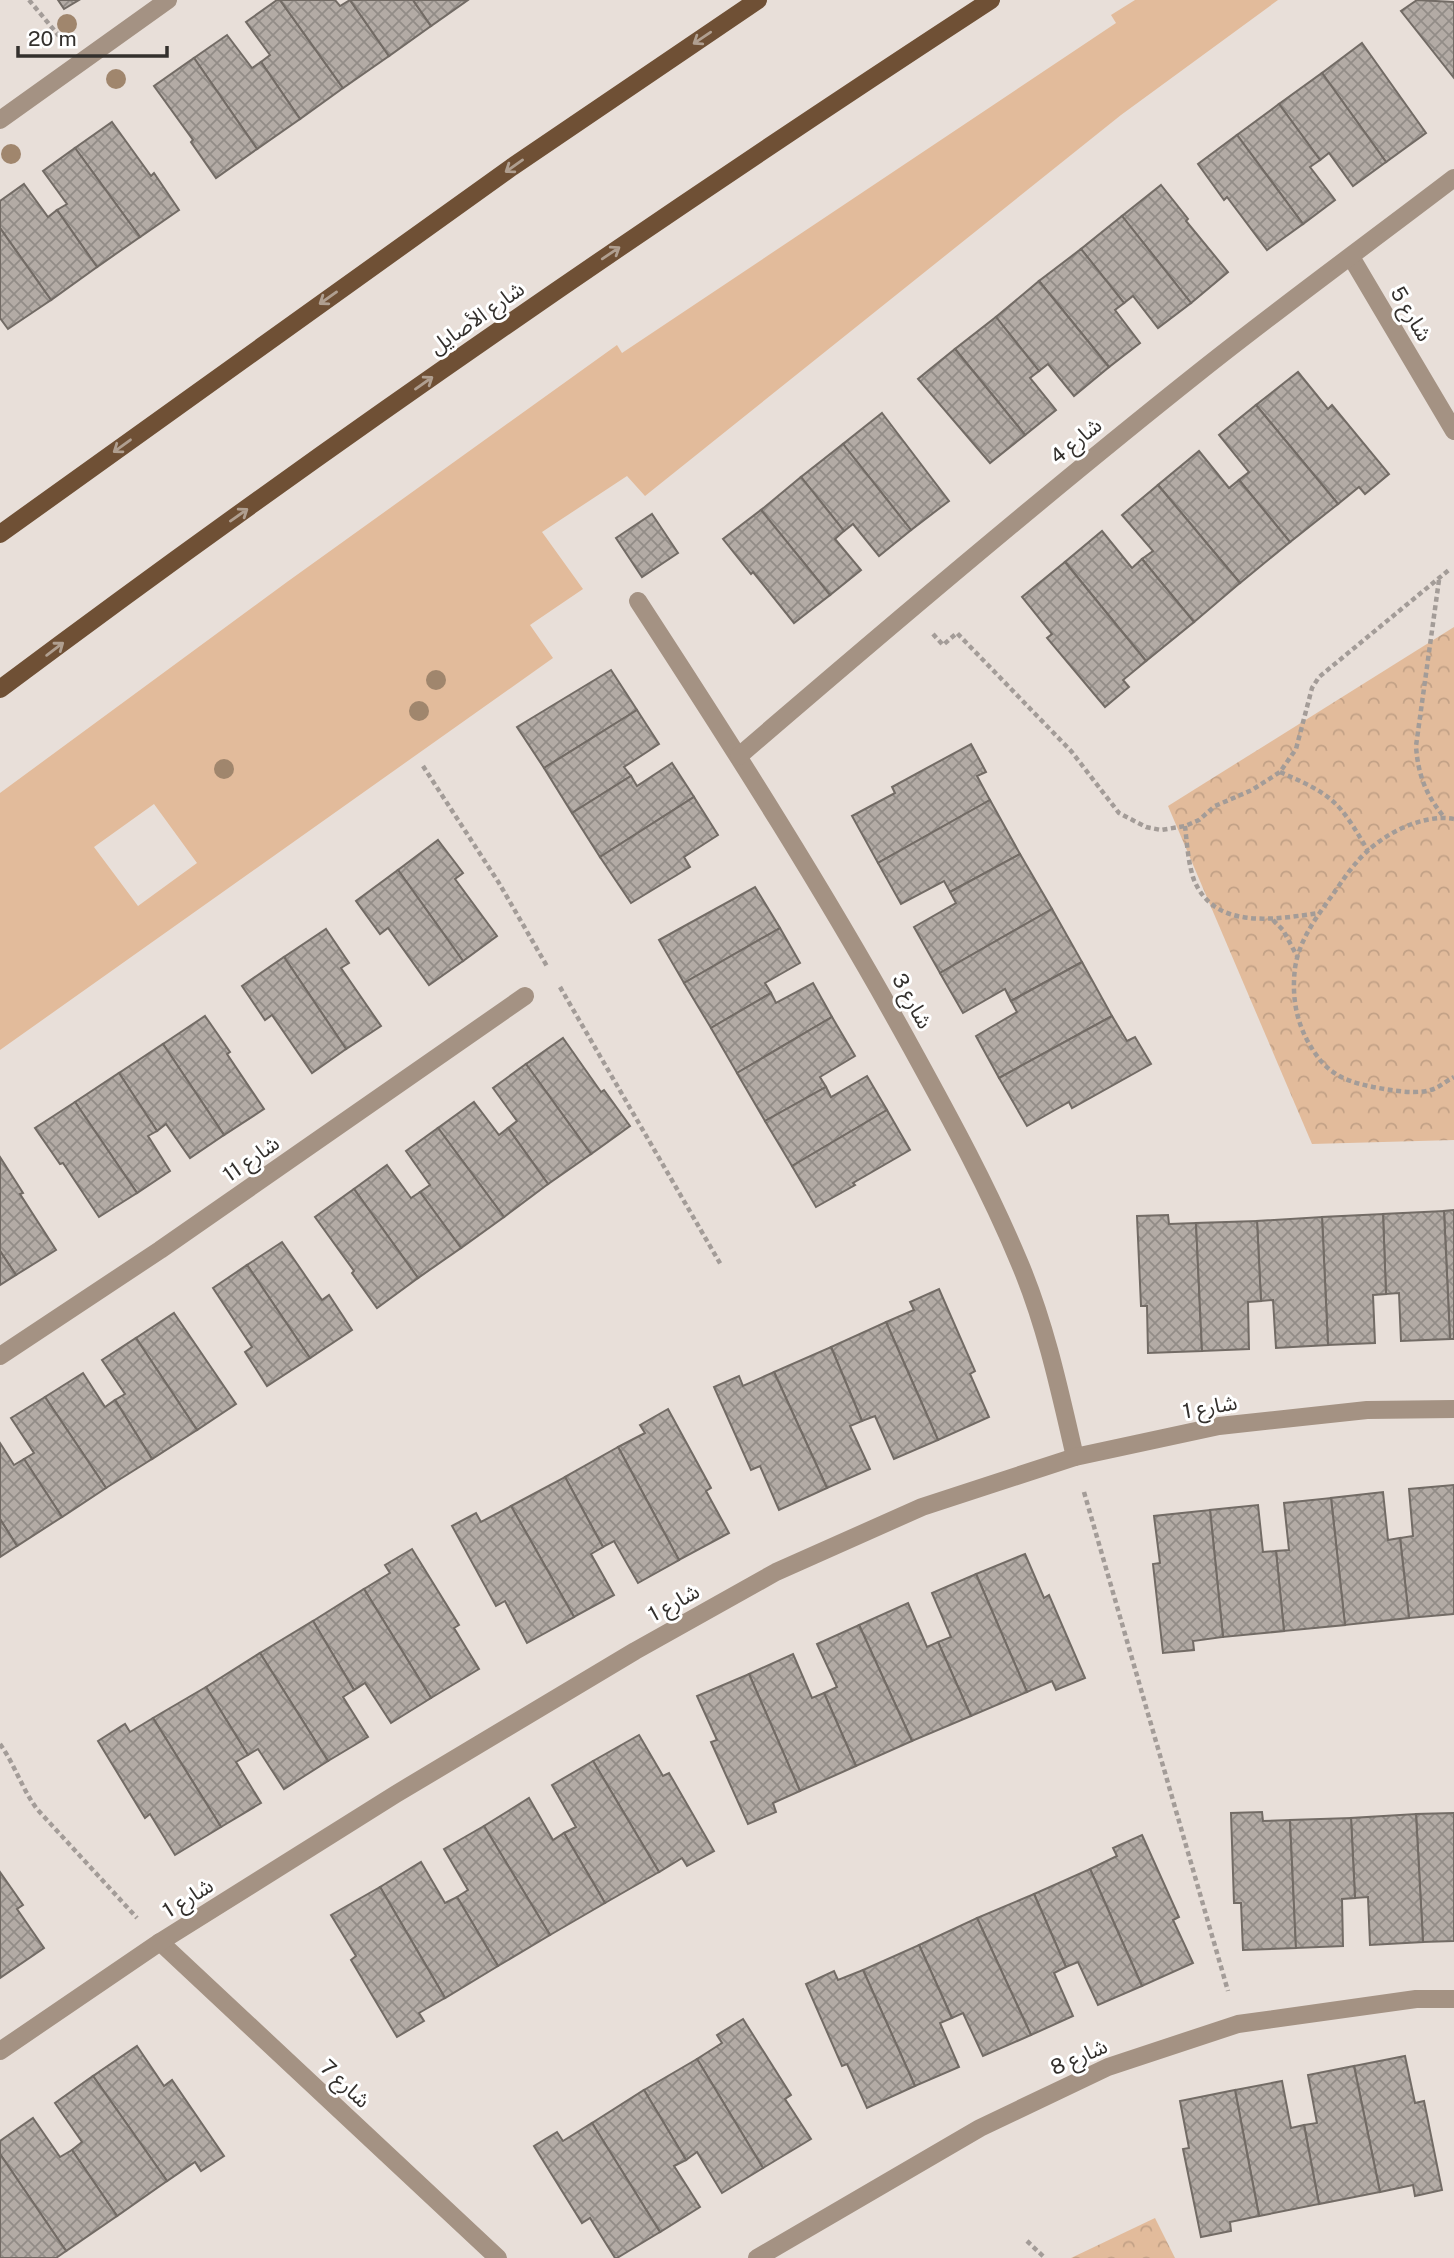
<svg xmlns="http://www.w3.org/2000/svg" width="1454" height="2258" font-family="'Public Sans','Noto Sans Arabic',sans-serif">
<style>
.grass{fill:#e2bb9b;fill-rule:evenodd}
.forest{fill:url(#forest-crowns)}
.building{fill:url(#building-cross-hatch);stroke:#726b65;stroke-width:2}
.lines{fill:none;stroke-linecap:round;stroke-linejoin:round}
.path{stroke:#a39c98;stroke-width:4.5;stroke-dasharray:5 3.5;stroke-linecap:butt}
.minor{stroke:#a49283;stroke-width:18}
.major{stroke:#6f5035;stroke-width:18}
.tree{fill:#a0866d}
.oneway{stroke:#b09f90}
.labels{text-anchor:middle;stroke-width:6;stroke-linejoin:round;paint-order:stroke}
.street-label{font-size:21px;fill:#33302d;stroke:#fff}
</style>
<defs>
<pattern id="forest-crowns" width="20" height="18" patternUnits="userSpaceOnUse" patternTransform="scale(1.75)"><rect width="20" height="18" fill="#e2bb9b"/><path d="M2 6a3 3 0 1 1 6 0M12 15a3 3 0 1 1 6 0" fill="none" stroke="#c2a186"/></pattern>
<pattern id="building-cross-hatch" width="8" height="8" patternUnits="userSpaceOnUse" patternTransform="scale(1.75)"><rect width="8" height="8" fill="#b3aba5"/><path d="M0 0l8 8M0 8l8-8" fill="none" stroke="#928c87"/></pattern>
</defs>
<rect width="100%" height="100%" fill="#e8dfd9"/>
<!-- grass -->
<path class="grass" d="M 1135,0 L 1278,0 L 1121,115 L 645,496 L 627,476 L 542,532 L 583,589 L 530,625 L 553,658 L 0,1050 L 0,793 L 287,582 L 617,345 L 622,353 L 1116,23 L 1111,15 ZM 154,804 L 197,863 L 138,906 L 94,847 Z"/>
<!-- forest -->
<g class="forest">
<path d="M 1454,627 L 1454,1140 L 1312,1144 L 1168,806 Z"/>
<path d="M 1155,2218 L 1175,2258 L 1071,2258 Z"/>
</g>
<!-- building -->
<g class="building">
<path d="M 58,0 L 79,0 L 64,9 Z"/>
<path d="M 277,0 L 280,0 L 343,88 L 300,119 L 261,62 L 270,55 L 246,22 Z"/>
<path d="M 280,0 L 335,0 L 340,6 L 350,0 L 389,56 L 343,88 Z"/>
<path d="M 350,0 L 413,0 L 431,26 L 389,56 Z"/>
<path d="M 413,0 L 468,0 L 431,26 Z"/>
<path d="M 1417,0 L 1454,2 L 1454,78 L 1401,11 Z"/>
<path d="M 227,35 L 252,68 L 261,62 L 300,119 L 257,149 L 194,58 Z"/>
<path d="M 1362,43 L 1426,133 L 1386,162 L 1322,73 Z"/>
<path d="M 194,58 L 257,149 L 216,178 L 191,142 L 193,140 L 154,86 Z"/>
<path d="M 1322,73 L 1386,162 L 1353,186 L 1329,153 L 1320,160 L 1279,104 Z"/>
<path d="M 1279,104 L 1320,160 L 1310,167 L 1335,200 L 1303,224 L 1237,135 Z"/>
<path d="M 112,122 L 151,176 L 154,173 L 179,210 L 140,237 L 75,148 Z"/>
<path d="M 1237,135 L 1303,224 L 1267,250 L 1227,197 L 1224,200 L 1198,164 Z"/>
<path d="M 75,148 L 140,237 L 97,267 L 57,210 L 67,204 L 43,171 Z"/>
<path d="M 24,184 L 48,217 L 57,210 L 97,267 L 51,300 L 0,228 L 0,201 Z"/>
<path d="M 1161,185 L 1188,219 L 1186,221 L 1228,272 L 1191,303 L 1122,216 Z"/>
<path d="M 1122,216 L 1191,303 L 1158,328 L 1133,296 L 1124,303 L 1081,249 Z"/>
<path d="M 0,228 L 51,300 L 8,329 L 0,318 Z"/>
<path d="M 1081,249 L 1124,303 L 1115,310 L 1140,343 L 1109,367 L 1039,281 Z"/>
<path d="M 1039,281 L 1109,367 L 1074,396 L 1048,364 L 1039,371 L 996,317 Z"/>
<path d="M 996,317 L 1039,371 L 1030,378 L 1056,410 L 1025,435 L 955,349 Z"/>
<path d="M 955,349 L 1025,435 L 990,463 L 918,379 Z"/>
<path d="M 1298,372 L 1328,409 L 1332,405 L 1389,474 L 1365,494 L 1359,487 L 1338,504 L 1256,405 Z"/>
<path d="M 1256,405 L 1338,504 L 1290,542 L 1239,480 L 1249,472 L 1219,435 Z"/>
<path d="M 882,413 L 949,501 L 911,530 L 843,444 Z"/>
<path d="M 843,444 L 911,530 L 879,556 L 853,524 L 844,531 L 801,477 Z"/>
<path d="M 1199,451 L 1229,488 L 1239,480 L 1290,542 L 1240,583 L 1158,485 Z"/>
<path d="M 801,477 L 844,531 L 835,539 L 861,570 L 830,595 L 761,510 Z"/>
<path d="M 1158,485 L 1240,583 L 1194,622 L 1142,559 L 1153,551 L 1122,515 Z"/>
<path d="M 761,510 L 830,595 L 794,623 L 753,572 L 751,574 L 723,539 Z"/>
<path d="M 652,514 L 678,553 L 642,577 L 616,538 Z"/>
<path d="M 1102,531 L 1132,568 L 1142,559 L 1194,622 L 1146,661 L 1065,562 Z"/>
<path d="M 1065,562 L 1146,661 L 1123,680 L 1129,687 L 1105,707 L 1047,638 L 1052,634 L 1022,597 Z"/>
<path d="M 611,670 L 637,710 L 544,768 L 517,727 Z"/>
<path d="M 637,710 L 659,744 L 624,767 L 631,776 L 572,813 L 544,768 Z"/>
<path d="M 971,744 L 986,772 L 977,776 L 990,800 L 878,863 L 852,816 L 895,793 L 892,787 Z"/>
<path d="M 672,763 L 694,797 L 600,857 L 572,813 L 631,776 L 637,786 Z"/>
<path d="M 694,797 L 718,835 L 684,857 L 690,867 L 631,903 L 600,857 Z"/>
<path d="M 990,800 L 1020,854 L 950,892 L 944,881 L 901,904 L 878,863 Z"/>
<path d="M 438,840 L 463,873 L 455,879 L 497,936 L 463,961 L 398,870 Z"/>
<path d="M 1020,854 L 1052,909 L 940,973 L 914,927 L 956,903 L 950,892 Z"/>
<path d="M 398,870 L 463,961 L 429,985 L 388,928 L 380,934 L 356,901 Z"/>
<path d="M 755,887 L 780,928 L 684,983 L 659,940 Z"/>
<path d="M 1052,909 L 1082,962 L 1011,1001 L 1005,989 L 963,1013 L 940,973 Z"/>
<path d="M 780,928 L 800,963 L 765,983 L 771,993 L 711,1028 L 684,983 Z"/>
<path d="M 326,929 L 349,963 L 341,968 L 381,1026 L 346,1049 L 284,957 Z"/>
<path d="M 284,957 L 346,1049 L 312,1073 L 272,1015 L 265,1020 L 242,986 Z"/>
<path d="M 1082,962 L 1112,1016 L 999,1078 L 976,1036 L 1017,1012 L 1011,1001 Z"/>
<path d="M 813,983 L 832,1017 L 737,1073 L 711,1028 L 771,993 L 776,1003 Z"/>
<path d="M 205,1016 L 230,1052 L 227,1054 L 264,1109 L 224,1135 L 163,1044 Z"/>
<path d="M 1112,1016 L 1127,1041 L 1135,1037 L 1151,1064 L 1072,1108 L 1069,1102 L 1027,1126 L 999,1078 Z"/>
<path d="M 832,1017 L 855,1056 L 820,1077 L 826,1087 L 765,1121 L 737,1073 Z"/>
<path d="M 563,1038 L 601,1092 L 604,1090 L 630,1126 L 591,1154 L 526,1064 Z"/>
<path d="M 163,1044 L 224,1135 L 190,1158 L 166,1124 L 157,1131 L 119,1073 Z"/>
<path d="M 526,1064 L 591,1154 L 548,1184 L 508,1128 L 517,1121 L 493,1088 Z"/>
<path d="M 119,1073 L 157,1131 L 148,1136 L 170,1171 L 137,1193 L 75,1102 Z"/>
<path d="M 867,1076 L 887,1110 L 792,1166 L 765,1121 L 826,1087 L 831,1097 Z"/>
<path d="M 75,1102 L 137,1193 L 99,1217 L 63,1163 L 60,1164 L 35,1128 Z"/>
<path d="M 474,1102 L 499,1135 L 508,1128 L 548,1184 L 504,1217 L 438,1128 Z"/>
<path d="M 887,1110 L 910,1150 L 853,1183 L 855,1185 L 816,1207 L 792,1166 Z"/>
<path d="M 438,1128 L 504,1217 L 461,1248 L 420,1192 L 430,1185 L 406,1151 Z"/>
<path d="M 0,1157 L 23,1193 L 20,1194 L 56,1250 L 16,1275 L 0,1251 Z"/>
<path d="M 387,1165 L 411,1198 L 420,1192 L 461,1248 L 418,1278 L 354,1189 Z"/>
<path d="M 354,1189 L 418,1278 L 377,1308 L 352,1273 L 354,1271 L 315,1217 Z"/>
<path d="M 1454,1210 L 1454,1339 L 1450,1339 L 1444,1211 Z"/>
<path d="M 1444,1211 L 1450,1339 L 1401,1341 L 1399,1293 L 1386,1294 L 1383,1214 Z"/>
<path d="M 1383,1214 L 1386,1294 L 1373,1295 L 1375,1343 L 1328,1345 L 1322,1217 Z"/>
<path d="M 1168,1215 L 1169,1224 L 1196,1223 L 1202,1351 L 1148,1353 L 1147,1306 L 1141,1306 L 1137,1216 Z"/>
<path d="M 1322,1217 L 1328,1345 L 1276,1348 L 1273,1300 L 1261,1301 L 1257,1221 Z"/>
<path d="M 1257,1221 L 1261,1301 L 1248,1302 L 1249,1349 L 1202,1351 L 1196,1223 Z"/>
<path d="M 282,1242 L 322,1300 L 329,1295 L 352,1330 L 310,1358 L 247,1265 Z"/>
<path d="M 0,1251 L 16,1275 L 0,1285 Z"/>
<path d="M 247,1265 L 310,1358 L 267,1386 L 245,1352 L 252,1347 L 213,1288 Z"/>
<path d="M 939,1289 L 975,1371 L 970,1374 L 989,1417 L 938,1440 L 886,1322 L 914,1310 L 910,1302 Z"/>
<path d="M 174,1313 L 236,1404 L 197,1430 L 136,1338 Z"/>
<path d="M 886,1322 L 938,1440 L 894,1459 L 875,1416 L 862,1421 L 831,1347 Z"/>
<path d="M 136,1338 L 197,1430 L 152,1459 L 115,1400 L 125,1394 L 102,1360 Z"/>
<path d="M 831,1347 L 862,1421 L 850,1426 L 870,1469 L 827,1488 L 774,1372 Z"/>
<path d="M 774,1372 L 827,1488 L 779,1510 L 760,1466 L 751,1470 L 714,1387 L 739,1376 L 743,1386 Z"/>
<path d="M 83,1373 L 105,1407 L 115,1400 L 152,1459 L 106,1488 L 45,1397 Z"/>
<path d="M 45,1397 L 106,1488 L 62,1517 L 24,1459 L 34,1453 L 11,1418 Z"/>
<path d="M 668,1409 L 711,1488 L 706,1491 L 729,1533 L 679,1560 L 618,1447 L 645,1433 L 640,1425 Z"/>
<path d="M 0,1443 L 14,1465 L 24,1459 L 62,1517 L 17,1546 L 0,1519 Z"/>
<path d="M 618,1447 L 679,1560 L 638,1583 L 614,1541 L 603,1547 L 565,1477 Z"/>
<path d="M 565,1477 L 603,1547 L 591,1554 L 614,1595 L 574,1617 L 511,1506 Z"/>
<path d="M 1454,1485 L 1454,1614 L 1409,1618 L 1400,1538 L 1413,1536 L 1409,1489 Z"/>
<path d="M 1383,1492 L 1388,1540 L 1400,1538 L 1409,1618 L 1345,1625 L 1331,1498 Z"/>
<path d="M 1331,1498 L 1345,1625 L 1284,1631 L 1276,1551 L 1289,1550 L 1284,1503 Z"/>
<path d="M 1258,1505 L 1263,1552 L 1276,1551 L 1284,1631 L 1223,1637 L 1210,1510 Z"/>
<path d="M 511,1506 L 574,1617 L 527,1643 L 505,1601 L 496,1606 L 452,1526 L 476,1513 L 481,1522 Z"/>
<path d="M 1210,1510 L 1223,1637 L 1193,1641 L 1194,1650 L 1163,1653 L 1153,1564 L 1160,1563 L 1154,1516 Z"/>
<path d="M 0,1519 L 17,1546 L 0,1557 Z"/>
<path d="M 412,1549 L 459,1625 L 454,1628 L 479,1669 L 431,1698 L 364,1589 L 390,1573 L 385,1565 Z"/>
<path d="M 1025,1554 L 1044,1598 L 1049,1595 L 1085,1678 L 1056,1690 L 1052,1681 L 1027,1692 L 976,1574 Z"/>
<path d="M 976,1574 L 1027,1692 L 971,1716 L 938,1642 L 951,1637 L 932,1593 Z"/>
<path d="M 364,1589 L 431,1698 L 391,1723 L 365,1683 L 354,1690 L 313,1621 Z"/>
<path d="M 908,1603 L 927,1647 L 938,1642 L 971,1716 L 912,1741 L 859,1625 Z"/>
<path d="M 313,1621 L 354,1690 L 343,1697 L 368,1737 L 328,1761 L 260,1653 Z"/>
<path d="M 859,1625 L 912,1741 L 856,1766 L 824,1693 L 837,1687 L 817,1644 Z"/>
<path d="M 260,1653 L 328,1761 L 284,1789 L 258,1749 L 248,1755 L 206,1687 Z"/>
<path d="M 793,1654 L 812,1698 L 824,1693 L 856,1766 L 800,1791 L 749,1674 Z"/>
<path d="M 749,1674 L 800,1791 L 773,1803 L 776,1812 L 748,1824 L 711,1742 L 717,1740 L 697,1696 Z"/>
<path d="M 206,1687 L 248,1755 L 236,1762 L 261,1803 L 221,1827 L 153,1718 Z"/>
<path d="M 153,1718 L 221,1827 L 175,1855 L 150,1814 L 145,1818 L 98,1741 L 125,1724 L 130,1732 Z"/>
<path d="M 639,1735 L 663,1776 L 669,1773 L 714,1851 L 687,1866 L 682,1858 L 659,1872 L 593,1761 Z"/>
<path d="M 593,1761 L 659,1872 L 605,1903 L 564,1833 L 576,1827 L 552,1785 Z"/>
<path d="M 529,1798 L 553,1840 L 564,1833 L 605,1903 L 550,1935 L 484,1826 Z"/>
<path d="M 1262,1812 L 1263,1821 L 1290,1820 L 1296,1948 L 1243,1950 L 1241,1903 L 1234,1903 L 1231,1813 Z"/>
<path d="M 1454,1813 L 1454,1941 L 1423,1942 L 1416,1814 Z"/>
<path d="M 1416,1814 L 1423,1942 L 1370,1945 L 1368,1897 L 1355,1898 L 1351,1818 Z"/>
<path d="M 1351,1818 L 1355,1898 L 1342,1899 L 1343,1946 L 1296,1948 L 1290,1820 Z"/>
<path d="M 484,1826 L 550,1935 L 498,1966 L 457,1897 L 468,1890 L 444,1849 Z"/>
<path d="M 1142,1835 L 1179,1917 L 1173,1920 L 1193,1963 L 1142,1986 L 1090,1869 L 1117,1856 L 1113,1848 Z"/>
<path d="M 421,1862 L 445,1903 L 457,1897 L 498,1966 L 445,1998 L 380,1887 Z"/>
<path d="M 1090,1869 L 1142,1986 L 1098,2005 L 1078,1962 L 1066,1967 L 1034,1894 Z"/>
<path d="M 0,1872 L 23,1905 L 17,1909 L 44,1948 L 0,1978 Z"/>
<path d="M 380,1887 L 445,1998 L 419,2013 L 424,2021 L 397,2037 L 351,1960 L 356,1956 L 331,1915 Z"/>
<path d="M 1034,1894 L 1066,1967 L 1054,1973 L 1073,2016 L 1031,2035 L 977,1918 Z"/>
<path d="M 977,1918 L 1031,2035 L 983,2056 L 963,2013 L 952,2018 L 919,1945 Z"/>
<path d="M 919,1945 L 952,2018 L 940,2023 L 959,2067 L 915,2086 L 863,1970 Z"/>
<path d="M 863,1970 L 915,2086 L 867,2108 L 847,2064 L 842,2066 L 806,1984 L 834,1971 L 838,1980 Z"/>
<path d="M 743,2019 L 791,2095 L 785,2099 L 811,2139 L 763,2168 L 697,2059 L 722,2043 L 717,2035 Z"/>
<path d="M 137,2046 L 164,2086 L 172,2080 L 224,2156 L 201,2171 L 195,2162 L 167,2181 L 93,2076 Z"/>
<path d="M 1405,2056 L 1415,2103 L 1424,2101 L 1442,2190 L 1415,2196 L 1413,2185 L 1380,2192 L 1354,2066 Z"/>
<path d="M 697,2059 L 763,2168 L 722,2193 L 697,2152 L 686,2160 L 644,2090 Z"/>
<path d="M 1354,2066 L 1380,2192 L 1319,2204 L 1304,2125 L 1317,2123 L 1308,2075 Z"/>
<path d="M 93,2076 L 167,2181 L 117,2216 L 72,2150 L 82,2142 L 55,2103 Z"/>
<path d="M 1282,2081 L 1291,2128 L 1304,2125 L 1319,2204 L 1259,2216 L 1235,2090 Z"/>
<path d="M 644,2090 L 686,2160 L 674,2166 L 700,2207 L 660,2232 L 592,2123 Z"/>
<path d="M 1235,2090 L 1259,2216 L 1230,2222 L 1231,2231 L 1201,2237 L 1183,2149 L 1189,2148 L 1180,2101 Z"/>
<path d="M 33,2118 L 60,2157 L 72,2150 L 117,2216 L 66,2251 L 0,2154 L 0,2141 Z"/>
<path d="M 592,2123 L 660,2232 L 617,2258 L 615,2258 L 590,2218 L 582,2223 L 534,2146 L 557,2132 L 563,2141 Z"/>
<path d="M 0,2154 L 66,2251 L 56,2258 L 0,2258 Z"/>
</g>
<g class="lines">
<!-- path -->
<g class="path">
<path d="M 29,0 L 59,36"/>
<path d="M 1439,580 L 1416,746 C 1418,775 1426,795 1444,817"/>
<path d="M 933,634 L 943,645 L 957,633 L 1071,751 L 1119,813 L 1146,827 L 1161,830 L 1185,826 L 1199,820 L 1215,806 L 1252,790 L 1280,772 L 1296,749 L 1312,688 L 1319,677 L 1450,569"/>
<path d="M 423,766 L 499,883 L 548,968"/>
<path d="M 1280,772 C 1333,795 1339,801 1368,851"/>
<path d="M 1454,819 C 1420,813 1377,837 1356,863 C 1347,873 1339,886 1331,897 C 1315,919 1299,941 1295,968 C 1292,993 1295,1017 1307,1040 C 1324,1071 1339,1080 1373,1087 C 1390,1090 1419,1096 1436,1088 C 1442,1085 1448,1080 1454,1077"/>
<path d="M 1185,826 C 1187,843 1188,863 1194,880 C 1215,931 1276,919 1319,913"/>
<path d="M 1273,920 L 1283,930 L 1297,956"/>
<path d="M 560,987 L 721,1265"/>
<path d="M 1084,1492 L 1228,1991"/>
<path d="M 0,1744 C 15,1765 22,1789 37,1809 L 137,1918"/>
<path d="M 1027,2241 L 1045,2258"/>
</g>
<!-- minor -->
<g class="minor">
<path d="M 0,120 L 168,0"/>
<path d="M 1351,257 L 1454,431"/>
<path d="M 638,601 C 733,747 827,894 911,1047 C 950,1118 989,1189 1020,1264 C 1046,1326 1060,1392 1075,1457"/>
<path d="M 739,756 C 890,626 1042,497 1198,373 C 1282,306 1369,243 1454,178"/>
<path d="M 0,1356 L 160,1250 L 525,996"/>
<path d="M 160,1942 L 498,2258"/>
<path d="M 0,2051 L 160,1942 L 396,1794 L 635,1651 L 776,1572 L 922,1507 L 1075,1457 L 1219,1426 L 1367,1410 L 1454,1409"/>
<path d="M 757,2258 L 980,2128 L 1108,2067 L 1238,2024 L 1416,1999 L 1454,1999"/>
</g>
<!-- major -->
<g class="major">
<path d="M 0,534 L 512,167 L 758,0"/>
<path d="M 0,689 C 322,448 654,220 991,0"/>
</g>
</g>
<!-- trees -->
<g class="tree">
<circle cx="67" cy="24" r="10"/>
<circle cx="116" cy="79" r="10"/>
<circle cx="11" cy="154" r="10"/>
<circle cx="436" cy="680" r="10"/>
<circle cx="419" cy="711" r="10"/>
<circle cx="224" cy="769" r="10"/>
</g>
<!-- one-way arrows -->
<defs><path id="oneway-shaft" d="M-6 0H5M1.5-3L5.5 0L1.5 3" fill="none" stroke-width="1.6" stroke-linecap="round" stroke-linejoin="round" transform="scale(1.75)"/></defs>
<g class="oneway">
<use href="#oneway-shaft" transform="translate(702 38) rotate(146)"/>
<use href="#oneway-shaft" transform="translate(514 166) rotate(145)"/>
<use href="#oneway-shaft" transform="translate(611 253) rotate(-34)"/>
<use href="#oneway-shaft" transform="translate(328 298) rotate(145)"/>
<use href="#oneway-shaft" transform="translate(424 383) rotate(-35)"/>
<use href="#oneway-shaft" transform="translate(122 446) rotate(144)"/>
<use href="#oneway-shaft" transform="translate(239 515) rotate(-35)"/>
<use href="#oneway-shaft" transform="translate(55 649) rotate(-37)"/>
</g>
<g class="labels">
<!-- street labels -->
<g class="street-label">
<text transform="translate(1411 314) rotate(59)" y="7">شارع 5</text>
<text transform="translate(477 318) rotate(-35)" y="7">شارع الأصايل</text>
<text transform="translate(1076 441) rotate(-39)" y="7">شارع 4</text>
<text transform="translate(912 1001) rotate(61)" y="7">شارع 3</text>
<text transform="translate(251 1159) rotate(-35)" y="7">شارع 11</text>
<text transform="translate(1210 1407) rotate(-10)" y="7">شارع 1</text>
<text transform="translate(674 1603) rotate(-29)" y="7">شارع 1</text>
<text transform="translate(188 1898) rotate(-32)" y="7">شارع 1</text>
<text transform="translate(1079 2057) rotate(-24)" y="7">شارع 8</text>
<text transform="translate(345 2084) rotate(43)" y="7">شارع 7</text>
</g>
</g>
<!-- scale -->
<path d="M18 46v10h149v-10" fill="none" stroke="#33302d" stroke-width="3.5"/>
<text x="28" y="46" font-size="21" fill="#33302d" stroke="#ffffff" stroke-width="5" paint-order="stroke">20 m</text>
</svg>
